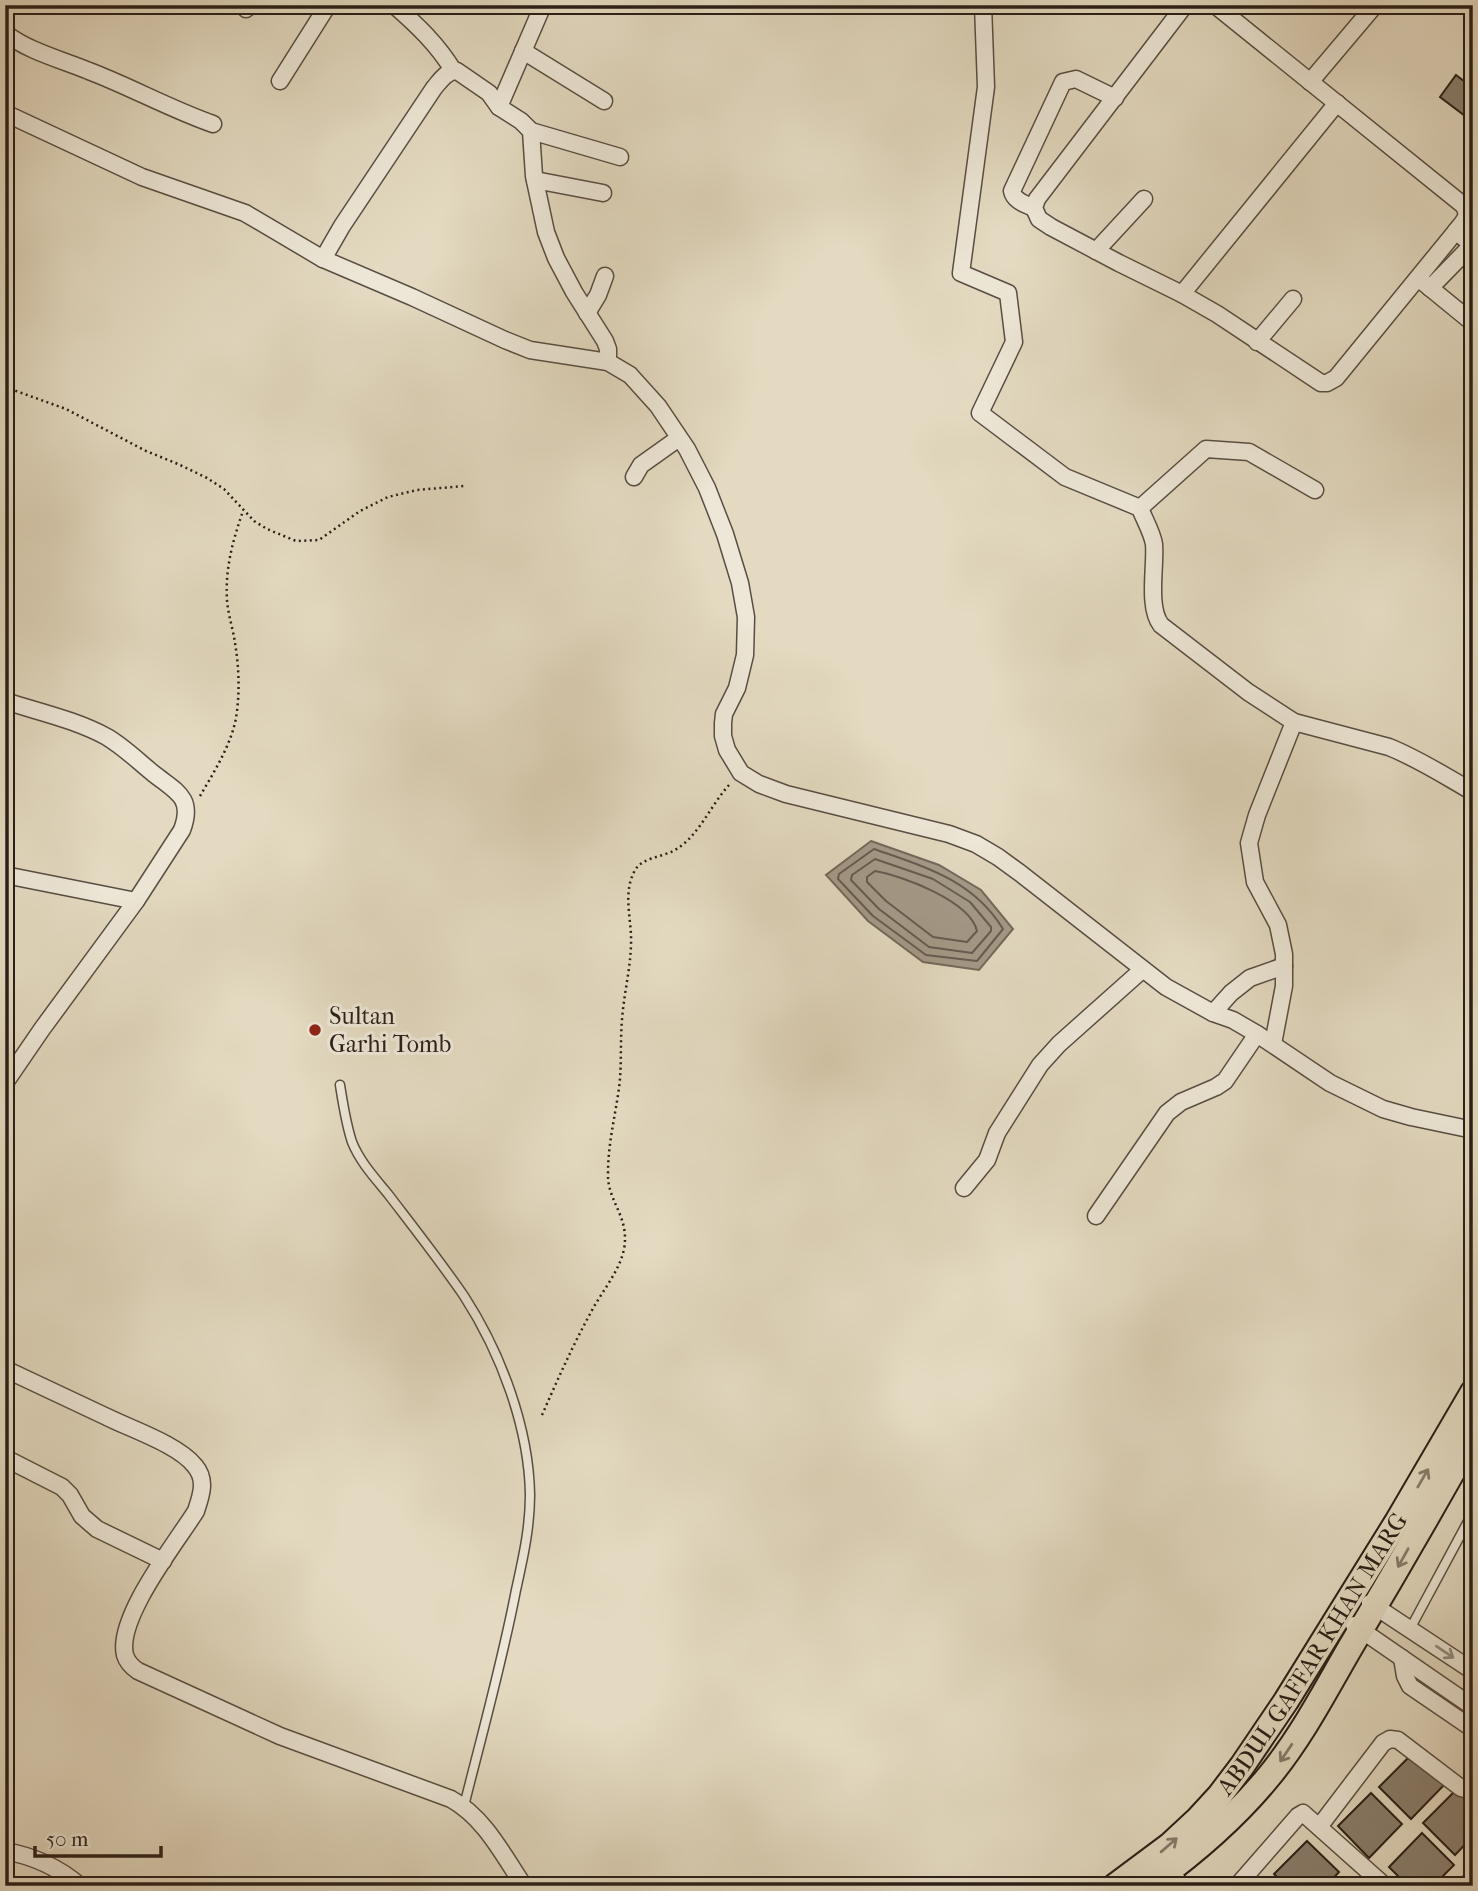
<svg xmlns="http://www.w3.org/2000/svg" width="1478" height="1891" font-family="'IM FELL French Canon',serif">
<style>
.water{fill:#a49a88;stroke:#73695b;stroke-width:2}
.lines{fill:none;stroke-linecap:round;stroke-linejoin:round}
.shore{stroke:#665c50;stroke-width:2}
.building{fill:#8a8070;stroke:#291f18;stroke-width:2}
.lane-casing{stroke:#584e42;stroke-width:11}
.street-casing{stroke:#584e42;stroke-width:19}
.primary-casing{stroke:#291f18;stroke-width:28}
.path{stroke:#291f18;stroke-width:2.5;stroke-dasharray:2 3.5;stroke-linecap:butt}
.lane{stroke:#ede7d7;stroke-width:8}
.street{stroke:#ede7d7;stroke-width:16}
.primary{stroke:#e3dac1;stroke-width:24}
.oneway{stroke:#867c6c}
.oneway2{stroke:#958d81}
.poi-dot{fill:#8f2418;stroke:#ede7d7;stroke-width:2.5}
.labels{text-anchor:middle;stroke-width:6;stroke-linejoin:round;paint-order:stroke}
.poi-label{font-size:24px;fill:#291f18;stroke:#ede7d7;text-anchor:start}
.street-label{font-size:24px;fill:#291f18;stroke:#ede7d7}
</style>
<rect width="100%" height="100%" fill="#e3dac1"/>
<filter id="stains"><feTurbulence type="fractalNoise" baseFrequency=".00286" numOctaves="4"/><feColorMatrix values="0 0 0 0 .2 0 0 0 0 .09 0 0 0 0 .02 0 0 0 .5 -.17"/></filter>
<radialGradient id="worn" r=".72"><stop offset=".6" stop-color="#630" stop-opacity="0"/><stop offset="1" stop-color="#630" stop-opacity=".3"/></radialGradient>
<!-- water -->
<path class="water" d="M 871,841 L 939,865 L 981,890 L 1013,929 L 979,970 L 923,962 L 868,921 L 826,875 Z"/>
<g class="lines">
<!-- shore -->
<g class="shore">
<path d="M 874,849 C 925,867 973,880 1003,929 L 977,961 L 926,955 L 873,916 L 838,879 L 839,874 Z"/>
<path d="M 875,859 L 933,879 L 970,902 L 991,927 L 991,931 L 972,953 L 929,947 L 879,909 L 851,880 L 852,875 Z"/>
<path d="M 875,871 C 903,876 970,901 977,931 L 967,942 L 933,937 L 886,901 L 867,882 L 867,877 Z"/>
</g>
</g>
<!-- building -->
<g class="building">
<path d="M 1456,75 L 1473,88 L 1473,122 L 1440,97 Z"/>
<path d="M 1412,1754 L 1444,1785 L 1411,1819 L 1379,1787 Z"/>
<path d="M 1456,1790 L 1473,1806 L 1473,1836 L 1455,1855 L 1423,1823 Z"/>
<path d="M 1371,1793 L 1402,1824 L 1369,1858 L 1338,1826 Z"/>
<path d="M 1422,1833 L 1454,1865 L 1433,1886 L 1408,1886 L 1389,1867 Z"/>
<path d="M 1307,1841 L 1339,1872 L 1326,1886 L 1286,1886 L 1274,1874 Z"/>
<path d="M 1468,1871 L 1473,1875 L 1473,1886 L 1454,1886 Z"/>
</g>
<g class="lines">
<!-- lane casing -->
<g class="lane-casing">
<g id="lane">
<path d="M 340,1085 C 343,1104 346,1124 352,1142 C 360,1162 375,1178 388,1194 C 414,1228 440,1261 464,1296 C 501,1353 529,1428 530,1495 C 530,1528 523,1558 516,1590 C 502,1663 482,1734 464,1806"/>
<path d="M 1410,1629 L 1473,1512"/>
</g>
</g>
<!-- street casing -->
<g class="street-casing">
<g id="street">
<path d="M 394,5 C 417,25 437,44 453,70"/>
<path d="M 983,5 L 986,87 L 961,273 L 1008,293 L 1014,342 L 980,413 L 1065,477 L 1140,508 L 1206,449 L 1249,452 L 1315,490"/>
<path d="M 1185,5 L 1037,199 L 1034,208 L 1039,219 L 1051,227 L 1119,263 L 1182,294 L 1217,314 L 1321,383 L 1327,383 L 1336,378 L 1456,231"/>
<path d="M 1215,5 L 1463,205 C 1471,216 1463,222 1456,231 L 1472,245"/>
<path d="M 246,9 L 250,5"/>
<path d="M 5,33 C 30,52 60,59 89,71 C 131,87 170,109 213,124"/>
<path d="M 523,51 L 604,101"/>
<path d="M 280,81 L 328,5"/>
<path d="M 1310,82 L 1375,5"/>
<path d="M 499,107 L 543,5"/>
<path d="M 5,113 L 142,177 L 245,213 L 323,259 L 412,297 L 505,340 L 530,350 L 608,362 L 630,375 L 658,406 L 687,449 L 707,488 L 725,534 L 740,583 L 746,617 L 745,655 L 737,688 L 724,714 L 723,723 L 723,736 L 727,750 L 741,773 L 759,784 L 786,794 L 949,834 L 976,844 L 998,857 L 1020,873 L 1166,987 L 1213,1013 L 1233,1020 L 1257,1034 L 1330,1083 L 1383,1109 L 1411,1117 L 1473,1130"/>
<path d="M 531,131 L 620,157"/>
<path d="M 535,180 L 603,193"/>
<path d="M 1034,208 C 1025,204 1014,201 1012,191 L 1063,82 L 1076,79 L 1115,98"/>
<path d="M 1096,251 L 1144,199"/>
<path d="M 323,259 L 342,226 L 434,88 C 440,81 447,70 457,71 L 489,93 L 499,107 L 521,121 L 531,131 L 534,176 L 546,232 L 556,258 L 574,292 L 605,341 L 608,349 L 608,362"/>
<path d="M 1418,278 L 1473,323"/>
<path d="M 1430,288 L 1473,244"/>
<path d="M 1182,294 L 1337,103"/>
<path d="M 587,313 L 598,295 L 605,276"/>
<path d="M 1257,342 L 1293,299"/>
<path d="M 634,477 L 641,465 L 679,438"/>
<path d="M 1140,508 C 1144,519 1152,532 1154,544 C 1156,566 1147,607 1161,625 L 1248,692 L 1294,722 L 1389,747 C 1419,759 1445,776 1473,792"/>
<path d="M 5,701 C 39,712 76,720 107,737 C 124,747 139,762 154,774 C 177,792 194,798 182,830 L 136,901 L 42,1029 L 5,1083"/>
<path d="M 5,875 L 136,901"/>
<path d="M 1213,1013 L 1231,993 L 1250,978 L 1284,966"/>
<path d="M 1273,1044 L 1284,986 L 1284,954 L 1278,925 L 1255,882 L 1249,843 L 1257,815 L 1294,722"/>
<path d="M 964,1188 L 987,1160 L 997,1133 L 1040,1065 L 1059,1044 L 1142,970"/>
<path d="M 1096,1216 L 1167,1113 L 1181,1102 L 1216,1087 L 1225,1081 L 1257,1034"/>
<path d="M 5,1369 C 39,1385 73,1401 107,1417 C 131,1429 179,1445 195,1466 C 207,1480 201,1496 196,1511 C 176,1543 116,1618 125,1655 C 127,1662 132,1667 138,1671 L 280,1736 L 451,1799 C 485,1818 503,1855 524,1886"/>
<path d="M 5,1458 L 62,1487 L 70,1495 L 82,1516 L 97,1529 L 163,1561"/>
<path d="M 1370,1603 L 1473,1671"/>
<path d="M 1354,1625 L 1473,1707"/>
<path d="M 1402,1658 L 1405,1676 L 1410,1686 L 1473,1729"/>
<path d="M 1319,1827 L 1383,1743 L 1390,1739 L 1398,1740 L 1461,1788 L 1473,1791"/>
<path d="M 5,1851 C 33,1856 58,1867 80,1886"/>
<path d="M 1169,1870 L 1182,1886"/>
<path d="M 1237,1886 L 1298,1816 L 1303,1813 L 1385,1886"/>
</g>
</g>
<!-- primary casing -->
<g class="primary-casing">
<g id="primary">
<path id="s1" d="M 1115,1886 L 1170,1845 L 1198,1819 L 1220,1795 L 1242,1766 L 1286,1701 L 1397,1522 L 1473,1392"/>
<path d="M 1148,1886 C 1193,1854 1235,1818 1270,1775 C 1302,1736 1325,1691 1350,1648 C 1392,1578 1433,1507 1473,1435"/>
</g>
</g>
<!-- path -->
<g class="path">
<path d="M 5,387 L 66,409 L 146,451 L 178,464 L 207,478 L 224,489 L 254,521 L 267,529 L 296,541 L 319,540 L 360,511 L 388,497 L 417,490 L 464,486"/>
<path d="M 200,796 C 214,772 231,745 236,718 C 240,693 239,667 235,643 C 233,629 228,614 227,600 C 225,568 233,540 243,511"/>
<path d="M 542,1415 C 557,1381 572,1347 590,1314 C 601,1292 619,1273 624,1249 C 630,1216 607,1202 608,1173 C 608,1144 615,1117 619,1088 C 622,1065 620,1043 622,1020 C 624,991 632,964 631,935 C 630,914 624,892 634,872 C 641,857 661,858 675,850 C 699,836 710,806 729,785"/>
</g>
<!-- lane -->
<use href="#lane" class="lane"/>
<!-- street -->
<use href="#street" class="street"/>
<!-- primary -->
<use href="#primary" class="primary"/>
</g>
<!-- one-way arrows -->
<defs><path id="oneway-shaft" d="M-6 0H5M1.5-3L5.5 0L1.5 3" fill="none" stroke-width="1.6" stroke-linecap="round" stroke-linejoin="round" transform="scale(1.75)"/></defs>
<g class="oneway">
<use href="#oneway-shaft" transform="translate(1423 1478) rotate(-60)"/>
<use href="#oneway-shaft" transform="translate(1403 1558) rotate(119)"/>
<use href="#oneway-shaft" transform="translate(1286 1753) rotate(124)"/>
<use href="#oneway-shaft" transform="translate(1169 1845) rotate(-41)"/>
</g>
<use class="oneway2" href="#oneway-shaft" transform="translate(1445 1652) rotate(34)"/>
<!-- markers -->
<circle class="poi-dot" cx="315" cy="1030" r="7"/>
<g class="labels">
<!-- poi labels -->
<g class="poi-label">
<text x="329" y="1024">Sultan<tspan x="329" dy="28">Garhi Tomb</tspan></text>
</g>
<!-- street labels -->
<g class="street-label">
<text dy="8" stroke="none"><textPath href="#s1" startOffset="308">ABDUL GAFFAR KHAN MARG</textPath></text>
</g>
</g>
<!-- margin -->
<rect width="1478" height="1891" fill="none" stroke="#e3dac1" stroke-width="28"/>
<rect x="7" y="7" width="1464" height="1877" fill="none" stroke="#291f18" stroke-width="3.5"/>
<rect x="14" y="14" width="1450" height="1863" fill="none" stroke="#291f18" stroke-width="2"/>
<!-- scale -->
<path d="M35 1846v10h126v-10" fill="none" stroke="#291f18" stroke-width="3.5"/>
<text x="46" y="1846" font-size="21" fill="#291f18" stroke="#ede7d7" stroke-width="5" paint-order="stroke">50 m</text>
<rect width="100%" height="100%" filter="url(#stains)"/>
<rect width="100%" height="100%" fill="url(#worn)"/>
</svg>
